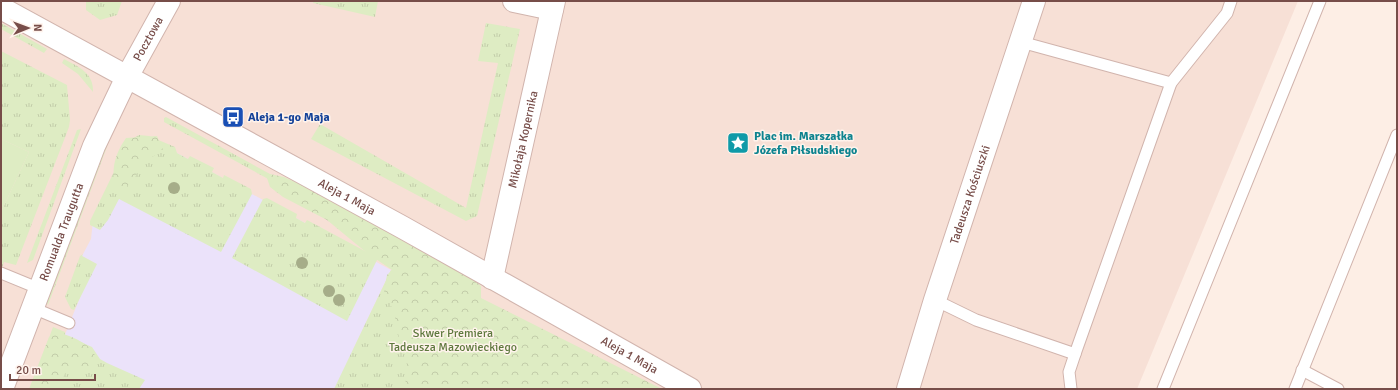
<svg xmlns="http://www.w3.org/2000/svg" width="1398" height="390" font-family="Signika,sans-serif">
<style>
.residential{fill:#f7e0d6}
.education{fill:#ebe2fa}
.grass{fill:url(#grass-tufts)}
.forest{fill:url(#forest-crowns)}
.park{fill:#deecc3}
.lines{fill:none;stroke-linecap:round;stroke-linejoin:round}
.service-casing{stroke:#d1b4ad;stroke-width:13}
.minor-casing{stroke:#d1b4ad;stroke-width:24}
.tertiary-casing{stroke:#d1b4ad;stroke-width:24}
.service{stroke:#fff;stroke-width:11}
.minor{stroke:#fff;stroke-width:22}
.tertiary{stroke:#fff;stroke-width:22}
.tree{fill:#a6ad89}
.labels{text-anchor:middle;stroke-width:3;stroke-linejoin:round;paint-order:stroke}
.street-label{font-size:12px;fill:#774d49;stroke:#fff3ec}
.transit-label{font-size:12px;font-weight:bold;fill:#164399;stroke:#fff3ec;text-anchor:start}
.culture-label{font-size:12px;font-weight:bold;fill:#0d838f;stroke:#fff3ec;text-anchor:start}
.park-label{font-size:12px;fill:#5e783d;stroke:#fff3ec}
</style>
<defs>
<pattern id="grass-tufts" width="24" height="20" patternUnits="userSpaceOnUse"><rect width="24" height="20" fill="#deecc3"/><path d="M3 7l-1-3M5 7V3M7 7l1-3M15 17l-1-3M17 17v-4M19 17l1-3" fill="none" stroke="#c2cca9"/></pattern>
<pattern id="forest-crowns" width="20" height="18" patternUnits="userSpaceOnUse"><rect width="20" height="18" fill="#deecc3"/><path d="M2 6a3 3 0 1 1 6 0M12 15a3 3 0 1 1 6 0" fill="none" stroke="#c2cca9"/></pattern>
</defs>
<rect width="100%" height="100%" fill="#fdeee5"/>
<!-- residential -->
<path class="residential" d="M 1,1 L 1298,1 L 1137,389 L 1,389 Z"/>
<!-- education -->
<path class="education" d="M 177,153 L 391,270 L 353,350 L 406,389 L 43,389 L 83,290 L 96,264 L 82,256 L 91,239 L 93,221 L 101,204 Z"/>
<!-- grass -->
<g class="grass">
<path d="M 88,1 L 122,1 L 117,15 L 100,20 L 86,10 L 86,2 Z"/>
<path d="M 314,1 L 378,1 L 375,17 L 313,3 Z"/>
<path d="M 1,23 L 47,49 L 44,53 L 1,29 Z"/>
<path d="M 486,23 L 520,29 L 477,216 L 466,221 L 311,139 L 320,124 L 466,208 L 498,63 L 478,61 Z"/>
<path d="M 1,51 L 67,85 L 70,120 L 69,127 L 16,265 L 4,262 L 1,271 L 1,212 L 29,152 L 1,139 Z"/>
<path d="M 64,59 C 79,67 94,73 93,92 L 78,74 L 62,63 Z"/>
<path d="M 166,117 L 378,233 L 380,240 L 164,122 L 164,118 Z"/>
<path d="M 81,129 L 33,260 L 27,263 L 77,130 Z"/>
<path d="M 139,135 L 149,136 L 175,147 L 177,153 L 188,159 L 190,156 L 214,168 L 212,172 L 223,178 L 224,175 L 251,189 L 252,194 L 221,252 L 119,199 L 108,220 L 100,230 L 90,225 L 90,221 L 129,141 Z"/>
<path d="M 111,136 L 48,305 L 46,301 L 107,137 Z"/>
<path d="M 267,198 L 297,214 L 296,218 L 305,223 L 307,220 L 378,258 L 347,321 L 232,258 L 263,199 Z"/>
<path d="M 83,254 L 82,256 L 97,264 L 74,310 L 71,309 L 65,297 L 80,256 Z"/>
<path d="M 391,270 L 460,301 L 406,389 L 334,389 Z"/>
<path d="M 53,327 L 65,332 L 65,335 L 92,347 L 100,359 L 107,363 L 145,380 L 139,389 L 30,389 Z"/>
</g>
<!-- forest -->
<g class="forest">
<path d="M 157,136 L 163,150 L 141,164 L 135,177 L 126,188 L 116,186 C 110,170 116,152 126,138 Z"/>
<path d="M 270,174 L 284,177 L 323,194 L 446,258 L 481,286 L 481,298 L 662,389 L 405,389 L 407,359 L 399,338 L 394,312 L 384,291 L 387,275 L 392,270 L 367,253 L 327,220 L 283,197 L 270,187 L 267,178 Z"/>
<path d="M 61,333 C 75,338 92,344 97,360 L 89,372 L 79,368 L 67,369 L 58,389 L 29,389 L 49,337 Z"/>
</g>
<!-- park -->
<path class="park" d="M 1,139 L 29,152 L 1,212 Z"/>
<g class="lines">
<!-- service casing -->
<g class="service-casing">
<g id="service">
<path d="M 1021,42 L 1171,83"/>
<path d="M 1,273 L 40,289"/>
<path d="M 935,300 L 976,320 L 1075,354 L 1171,83 L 1227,13 L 1231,1"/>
<path d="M 33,308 L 69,323"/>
<path d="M 1302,370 L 1338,389"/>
<path d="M 1071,389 L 1069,372 L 1075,354"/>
<path d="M 1163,389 L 1320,1"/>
<path d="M 1295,389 L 1397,135"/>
</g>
</g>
<!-- minor casing -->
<g class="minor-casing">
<g id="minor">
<path d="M 514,1 L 552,9"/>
<path id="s1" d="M 492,278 L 554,1"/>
<path id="s2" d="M 2,389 L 94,146 L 127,77 L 169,1"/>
<path id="s3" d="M 908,389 L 935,300 L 1034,1"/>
</g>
</g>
<!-- tertiary casing -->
<g class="tertiary-casing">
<g id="tertiary">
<path id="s4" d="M 1,8 L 402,227 L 690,389"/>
</g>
</g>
<!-- service -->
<use href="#service" class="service"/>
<!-- minor -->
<use href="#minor" class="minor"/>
<!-- tertiary -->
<use href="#tertiary" class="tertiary"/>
</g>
<!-- trees -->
<g class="tree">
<circle cx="174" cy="188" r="6"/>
<circle cx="302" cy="263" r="6"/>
<circle cx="329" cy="291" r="6"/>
<circle cx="339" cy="300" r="6"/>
</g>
<!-- icons -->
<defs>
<g id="bus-square" transform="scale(1.15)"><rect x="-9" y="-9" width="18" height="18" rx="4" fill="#1a4fb4" stroke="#fff3ec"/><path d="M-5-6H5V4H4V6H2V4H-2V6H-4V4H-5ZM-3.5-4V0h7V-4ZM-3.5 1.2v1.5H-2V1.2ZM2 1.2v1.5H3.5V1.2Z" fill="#fff"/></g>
<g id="sight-square" transform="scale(1.15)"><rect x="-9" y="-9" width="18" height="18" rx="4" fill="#0f9aa8" stroke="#fff3ec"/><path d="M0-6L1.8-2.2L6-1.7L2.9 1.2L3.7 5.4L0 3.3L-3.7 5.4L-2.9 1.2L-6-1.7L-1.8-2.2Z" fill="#fff"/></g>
</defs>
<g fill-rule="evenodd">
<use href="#bus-square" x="233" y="117"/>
<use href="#sight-square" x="738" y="143"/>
</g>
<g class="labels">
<!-- street labels -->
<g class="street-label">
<text dy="4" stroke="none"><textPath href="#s2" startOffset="380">Pocztowa</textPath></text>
<text dy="4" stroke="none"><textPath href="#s1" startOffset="142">Mikołaja Kopernika</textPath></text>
<text dy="4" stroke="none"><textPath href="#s3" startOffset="204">Tadeusza Kościuszki</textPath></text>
<text dy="4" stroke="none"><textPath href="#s4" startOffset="394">Aleja 1 Maja</textPath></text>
<text dy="4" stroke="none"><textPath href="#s2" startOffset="168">Romualda Traugutta</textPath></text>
<text dy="4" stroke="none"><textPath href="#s4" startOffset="718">Aleja 1 Maja</textPath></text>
</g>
<!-- transit labels -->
<g class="transit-label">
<text x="248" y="121">Aleja 1-go Maja</text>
</g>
<!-- culture labels -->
<g class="culture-label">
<text x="754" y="140">Plac im. Marszałka<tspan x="754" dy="14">Józefa Piłsudskiego</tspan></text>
</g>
<!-- park labels -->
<g class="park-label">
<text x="453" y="337">Skwer Premiera<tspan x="453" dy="14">Tadeusza Mazowieckiego</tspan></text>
</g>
</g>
<!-- border -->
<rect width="1398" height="390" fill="none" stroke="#774d49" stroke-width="4"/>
<!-- north arrow -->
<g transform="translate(28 28) rotate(89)" stroke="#fff3ec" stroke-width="3" paint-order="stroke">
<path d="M0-3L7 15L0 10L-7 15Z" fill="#774d49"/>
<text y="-6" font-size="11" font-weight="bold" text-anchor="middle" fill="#774d49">N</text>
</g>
<!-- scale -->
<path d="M10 374v6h85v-6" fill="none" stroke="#774d49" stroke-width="2"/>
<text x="16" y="374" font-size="12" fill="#774d49" stroke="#fff3ec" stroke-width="3" paint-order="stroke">20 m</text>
</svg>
